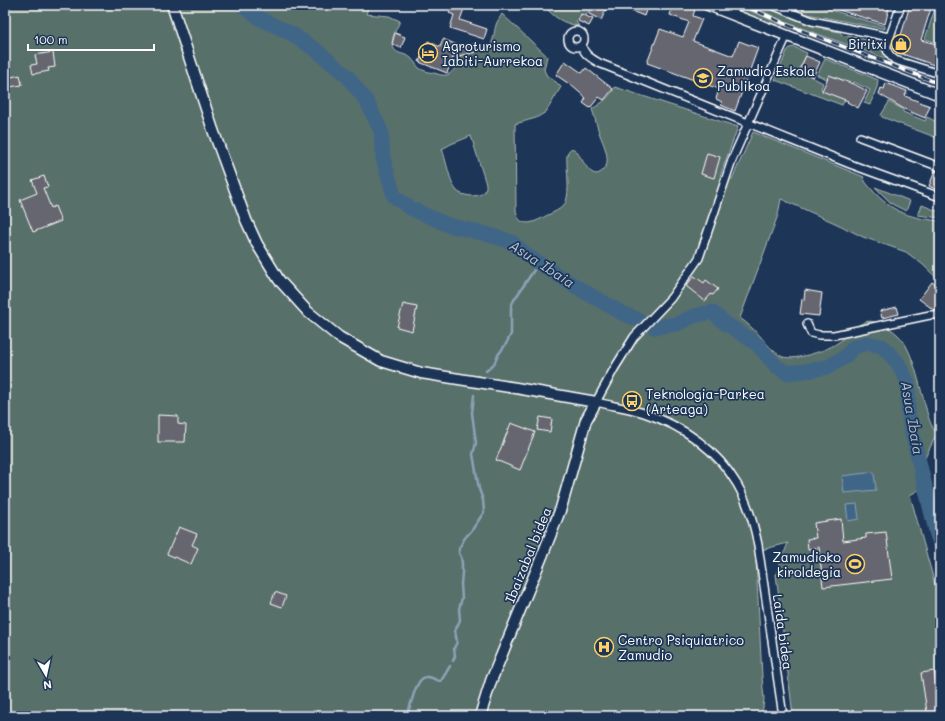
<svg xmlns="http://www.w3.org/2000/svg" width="945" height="721" font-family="Mali,sans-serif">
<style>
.green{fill:#596f6b;stroke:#acb7b5;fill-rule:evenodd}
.water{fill:#406687;stroke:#8ca3b7}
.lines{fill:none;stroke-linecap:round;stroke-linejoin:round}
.stream{stroke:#8ca3b7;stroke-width:2.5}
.river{stroke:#406687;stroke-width:15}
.building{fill:#666670;stroke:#fff}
.street-casing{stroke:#fff;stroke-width:10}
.secondary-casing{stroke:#fff;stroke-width:13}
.street{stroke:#1d3557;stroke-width:7}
.secondary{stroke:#1d3557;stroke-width:10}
.rail-casing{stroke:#fff;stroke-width:4}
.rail{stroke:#1d3557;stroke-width:2.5;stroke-dasharray:8;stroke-linecap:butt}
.labels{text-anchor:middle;stroke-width:3.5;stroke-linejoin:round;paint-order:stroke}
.poi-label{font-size:13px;fill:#fff;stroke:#1d3557;text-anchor:start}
.street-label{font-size:13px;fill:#fff;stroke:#1d3557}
.water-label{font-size:14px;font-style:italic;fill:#b3c2cf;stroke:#1d3557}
</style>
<rect width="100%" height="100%" fill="#1d3557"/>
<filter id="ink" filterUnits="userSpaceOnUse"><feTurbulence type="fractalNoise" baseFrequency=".025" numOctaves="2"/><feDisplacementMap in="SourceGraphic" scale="8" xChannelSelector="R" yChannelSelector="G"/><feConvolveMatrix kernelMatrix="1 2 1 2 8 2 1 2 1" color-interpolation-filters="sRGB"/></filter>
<g filter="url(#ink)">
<!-- green -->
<g class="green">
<path d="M 5,5 L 369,5 L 366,14 L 389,16 L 400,21 C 397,28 390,39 393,47 C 396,55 406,53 411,58 C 414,61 416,65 419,68 C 423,71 429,72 434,73 C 438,74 442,76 446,75 C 456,74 462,52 465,44 C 470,46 484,51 489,47 C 494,42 494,31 496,25 C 497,21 500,18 502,14 L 547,56 L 544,70 L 547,76 L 556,82 L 561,87 L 546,112 L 536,118 L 515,124 L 516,210 C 517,217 519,222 527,223 C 535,223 543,217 550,214 C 554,212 559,210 563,206 C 571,199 567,175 567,164 C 567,161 566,156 568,152 C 578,134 587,192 605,168 C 606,166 607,164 607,162 C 608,153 603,143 600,135 C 597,127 595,118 592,109 C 602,103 610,97 615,87 L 738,127 L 720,176 L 732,179 L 753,132 L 864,177 L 863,179 C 878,198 891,211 915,217 C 923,219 932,220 940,221 L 940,281 L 922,264 L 906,252 L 863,237 L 835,223 L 781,199 L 778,215 L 740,318 C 744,321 748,324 752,328 C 762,336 771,352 783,357 C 791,359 800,357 808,355 C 818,352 829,349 839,342 C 847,336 862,317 874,322 C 877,323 879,325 882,326 C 884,327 886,327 888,328 C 891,329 895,332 898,335 C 913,348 920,389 926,408 C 928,417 931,427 937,433 L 925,458 L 926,468 L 929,484 L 910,495 L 934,581 L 940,605 L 940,716 L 793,716 L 776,574 L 788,543 L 761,550 L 756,560 L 762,677 L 764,699 L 763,708 L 761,712 L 754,716 L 5,716 ZM 471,136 L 486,184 C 486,187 486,191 483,193 C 477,198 462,196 457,191 C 450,184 446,159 442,149 L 451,144 Z"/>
<path d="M 543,5 L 592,5 L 586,16 L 582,15 L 576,21 L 579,26 C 562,23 555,18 543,5 Z"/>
<path d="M 725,5 L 737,5 L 783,25 L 782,28 Z"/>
<path d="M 748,5 L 768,5 L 782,11 L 823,26 L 823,29 L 840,32 L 842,35 L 878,42 L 879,48 L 882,49 L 886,56 L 890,60 L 790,24 Z"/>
<path d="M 804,5 L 814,5 L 885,26 L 885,29 L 802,13 Z"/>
<path d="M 936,5 L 940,5 L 940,44 L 925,39 Z"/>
<path d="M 794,47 L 807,53 L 799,70 L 823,83 L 821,89 L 823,91 L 843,80 L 829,75 L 827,79 L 817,75 L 825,59 L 859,72 L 878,80 L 877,87 L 870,105 L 864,103 L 870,90 L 854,82 L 842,105 L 775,80 L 787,51 L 790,48 Z"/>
<path d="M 889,102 L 903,109 L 903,112 L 925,121 L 927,117 L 937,122 L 936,126 L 940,129 L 940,139 L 882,117 L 881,115 Z"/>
<path d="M 875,187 L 910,201 L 906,211 L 892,204 Z"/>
<path d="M 922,205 L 940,212 L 940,218 L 918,215 Z"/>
</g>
<!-- water -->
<g class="water">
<path d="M 874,472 L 876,490 L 844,493 L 842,476 Z"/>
<path d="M 857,504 L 859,519 L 848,521 L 846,505 Z"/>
</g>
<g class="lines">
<!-- stream -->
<g class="stream">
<path d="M 486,371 L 494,364 L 498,355 L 506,344 L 511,334 L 511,306 L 514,300 L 534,270 L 537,268 L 546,267"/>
<path d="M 453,661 L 455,656 L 454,648 L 457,642 L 455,631 L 460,620 L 459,609 L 462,598 L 461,584 L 462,573 L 462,563 L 461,557 L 459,553 L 459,549 L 464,539 L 472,530 L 484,512 L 483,500 L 479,489 L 473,454 L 476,443 L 472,413 L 474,395"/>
<path d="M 406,716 C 412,707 414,679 426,677 C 432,676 436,681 441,681 L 450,666"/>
</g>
<!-- river -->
<g class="river">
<path d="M 242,5 L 261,19 L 292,34 L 316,50 L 348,77 L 367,102 L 381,131 L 383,158 L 394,196 L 410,208 L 448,225 L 486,234 L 512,242 L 529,257 L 580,289 L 622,313 L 639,320"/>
<path d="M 654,327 L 677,324 L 694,316 L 712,312 L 725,323 L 757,344 L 776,366 L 787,373 L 805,371 L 828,367 L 845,357 L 854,347 L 867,343 L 882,346 L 898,363 L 908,383 L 908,411 L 911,429 L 937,535 L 940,542"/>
</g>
</g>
<!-- building -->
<g class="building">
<path d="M 452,5 L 461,5 L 465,6 L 460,20 L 487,29 L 484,39 L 450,28 L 454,15 L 449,13 Z"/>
<path d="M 593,5 L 596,5 L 606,10 L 601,20 L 589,14 Z"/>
<path d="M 631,5 L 648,5 L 644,16 L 629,10 Z"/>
<path d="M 673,5 L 685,5 L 695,9 L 693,16 L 702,19 L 693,41 L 733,56 L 739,41 L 758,48 L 735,111 L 721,105 L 722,102 L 716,99 L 719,89 L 647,63 L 660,29 L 683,37 L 689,22 L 670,15 Z"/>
<path d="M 829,5 L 890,5 L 885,24 L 829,7 Z"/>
<path d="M 910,5 L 932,5 L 921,40 L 940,45 L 940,67 L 896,52 Z"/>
<path d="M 581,14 L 593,19 L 589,26 L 578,21 Z"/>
<path d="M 395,33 L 405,37 L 401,48 L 392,44 Z"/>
<path d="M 443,39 L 462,47 L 474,44 L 476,52 L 453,57 L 447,73 L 419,62 L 428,41 L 440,47 Z"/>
<path d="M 53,52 L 55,67 L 48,68 L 49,71 L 33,74 L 31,65 L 37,64 L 35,55 Z"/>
<path d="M 806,56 L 820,62 L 813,77 L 799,70 Z"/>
<path d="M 565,61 L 582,73 L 586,68 L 613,89 L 604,100 L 599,97 L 590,108 L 583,103 L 586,98 L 572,86 L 556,75 Z"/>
<path d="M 20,75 L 22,85 L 9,87 L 7,78 Z"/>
<path d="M 829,75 L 853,84 L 854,84 L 867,91 L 858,108 L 847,102 L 848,101 L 822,91 Z"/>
<path d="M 886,83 L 907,91 L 905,96 L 930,106 L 925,118 L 904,109 L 879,94 L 881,88 L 884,89 Z"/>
<path d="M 707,153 L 720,157 L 714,178 L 701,174 Z"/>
<path d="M 935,171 L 940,172 L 940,191 L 929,186 Z"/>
<path d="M 44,176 L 48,187 L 43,188 L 51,208 L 55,206 L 61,221 L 33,232 L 20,200 L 37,193 L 32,180 Z"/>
<path d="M 694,276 L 704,283 L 706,280 L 718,289 L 713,295 L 711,294 L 705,301 L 686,286 Z"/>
<path d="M 932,282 L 940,288 L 940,304 L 935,310 L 934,310 L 919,299 Z"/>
<path d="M 805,290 L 822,293 L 819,316 L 800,314 L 802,299 L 804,300 Z"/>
<path d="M 403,304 L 417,307 L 412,331 L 397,327 Z"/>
<path d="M 897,307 L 899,314 L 882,318 L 880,311 Z"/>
<path d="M 158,415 L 178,416 L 178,424 L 186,425 L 185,442 L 158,442 Z"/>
<path d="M 540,417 L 552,419 L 550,432 L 537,430 Z"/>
<path d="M 511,423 L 535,432 L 520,470 L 496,460 Z"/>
<path d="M 841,519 L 843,541 L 866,538 L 866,534 L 886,532 L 892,579 L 823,587 L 819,547 L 808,549 L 807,539 L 816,538 L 814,523 Z"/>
<path d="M 179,527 L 197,534 L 192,545 L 198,548 L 191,564 L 167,554 Z"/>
<path d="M 275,592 L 286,596 L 282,607 L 271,603 Z"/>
<path d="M 934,671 L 940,711 L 927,712 L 921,673 Z"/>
</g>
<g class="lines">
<!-- street casing -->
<g class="street-casing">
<g id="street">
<path d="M 772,5 L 812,21 L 837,26 L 889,37"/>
<path d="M 901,5 L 887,45 C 886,52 890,56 895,60 L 940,74"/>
<circle cx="576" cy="39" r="8"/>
<path d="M 582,45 C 583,54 591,58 599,63 L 850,164 L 940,197"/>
<path d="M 860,137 L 940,167"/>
<path d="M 807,324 L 811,333 L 819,335 L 834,335 L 930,315 L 940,315"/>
<path d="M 783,716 L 758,545 C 754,524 748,503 737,484 C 716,449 683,426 644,413 C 629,408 612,406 596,402 L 614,369 L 634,337 L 671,298 L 699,258 L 732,160 L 787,35"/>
</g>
</g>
<!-- secondary casing -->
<g class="secondary-casing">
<g id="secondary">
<path d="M 172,5 L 213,130 L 246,220 L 257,244 L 279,280 L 308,312 L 339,337 L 381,361 L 421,373 L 516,388 L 596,402 L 586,420 L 561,508 L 545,549 L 491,681 L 480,716"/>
<path d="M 708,5 L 940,95"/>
</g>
</g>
<!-- street -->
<use href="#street" class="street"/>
<!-- secondary -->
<use href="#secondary" class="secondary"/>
<!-- rail casing -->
<g class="rail-casing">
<path id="rail" d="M 743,5 L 790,26 L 940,84"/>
</g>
<!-- rail -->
<use href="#rail" class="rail"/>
</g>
</g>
<!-- icons -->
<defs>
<g id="shop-ring" transform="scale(1)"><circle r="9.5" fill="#1d3557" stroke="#ffd166" stroke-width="1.5"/><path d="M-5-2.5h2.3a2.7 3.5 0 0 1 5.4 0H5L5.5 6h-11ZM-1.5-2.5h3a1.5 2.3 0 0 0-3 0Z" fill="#ffd166"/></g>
<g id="hotel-ring" transform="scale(1)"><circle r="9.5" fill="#1d3557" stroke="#ffd166" stroke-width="1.5"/><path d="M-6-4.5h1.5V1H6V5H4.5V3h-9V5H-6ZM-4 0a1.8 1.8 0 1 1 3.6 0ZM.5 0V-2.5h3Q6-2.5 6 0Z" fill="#ffd166"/></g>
<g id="school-ring" transform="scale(1)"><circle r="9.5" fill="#1d3557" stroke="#ffd166" stroke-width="1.5"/><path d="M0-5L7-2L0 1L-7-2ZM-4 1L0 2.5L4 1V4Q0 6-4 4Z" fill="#ffd166"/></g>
<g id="bus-ring" transform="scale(1)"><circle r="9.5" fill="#1d3557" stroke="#ffd166" stroke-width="1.5"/><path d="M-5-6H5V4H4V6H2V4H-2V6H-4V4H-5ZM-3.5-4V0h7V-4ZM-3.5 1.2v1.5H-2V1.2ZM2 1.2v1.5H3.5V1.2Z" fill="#ffd166"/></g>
<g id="stadium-ring" transform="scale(1)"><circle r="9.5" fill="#1d3557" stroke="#ffd166" stroke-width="1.5"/><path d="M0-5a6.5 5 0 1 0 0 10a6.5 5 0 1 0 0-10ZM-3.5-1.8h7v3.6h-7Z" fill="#ffd166"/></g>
<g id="hospital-ring" transform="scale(1)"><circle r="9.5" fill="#1d3557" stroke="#ffd166" stroke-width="1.5"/><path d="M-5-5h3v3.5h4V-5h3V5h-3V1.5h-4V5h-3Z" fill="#ffd166"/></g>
</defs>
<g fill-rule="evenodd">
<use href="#shop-ring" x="901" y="44"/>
<use href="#hotel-ring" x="428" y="53"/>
<use href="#school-ring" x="703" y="78"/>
<use href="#bus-ring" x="632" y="401"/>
<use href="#stadium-ring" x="855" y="564"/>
<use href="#hospital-ring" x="604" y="647"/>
</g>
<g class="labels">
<!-- poi labels -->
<g class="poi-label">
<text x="887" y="49" text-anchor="end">Biritxi</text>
<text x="442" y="51">Agroturismo<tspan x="442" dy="15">Iabiti-Aurrekoa</tspan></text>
<text x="717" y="76">Zamudio Eskola<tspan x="717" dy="15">Publikoa</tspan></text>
<text x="646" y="399">Teknologia-Parkea<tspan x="646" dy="15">(Arteaga)</tspan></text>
<text x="841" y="562" text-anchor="end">Zamudioko<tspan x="841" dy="15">kiroldegia</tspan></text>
<text x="618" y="645">Centro Psiquiatrico<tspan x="618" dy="15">Zamudio</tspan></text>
</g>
<!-- street labels -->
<g class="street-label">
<text transform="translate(528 555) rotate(-68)" y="5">Ibaizabal bidea</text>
<text transform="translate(783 632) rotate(82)" y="5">Laida bidea</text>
</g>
<!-- water labels -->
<g class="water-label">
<text transform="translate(542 264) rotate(33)" y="5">Asua Ibaia</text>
<text transform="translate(912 418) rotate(80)" y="5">Asua Ibaia</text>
</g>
</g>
<!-- margin -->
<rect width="945" height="721" fill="none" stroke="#1d3557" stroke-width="20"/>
<rect x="10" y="10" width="925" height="701" fill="none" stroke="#fff" stroke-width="1.5" filter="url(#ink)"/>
<!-- north arrow -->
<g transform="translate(46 675) rotate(171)" stroke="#1d3557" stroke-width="3" paint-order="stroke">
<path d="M0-3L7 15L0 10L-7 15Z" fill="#ffffff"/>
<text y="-6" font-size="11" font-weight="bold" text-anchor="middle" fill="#ffffff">N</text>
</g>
<!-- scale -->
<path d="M28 44v6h126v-6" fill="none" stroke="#ffffff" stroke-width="2"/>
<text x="34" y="44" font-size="12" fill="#ffffff" stroke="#1d3557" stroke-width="3" paint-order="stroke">100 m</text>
</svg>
